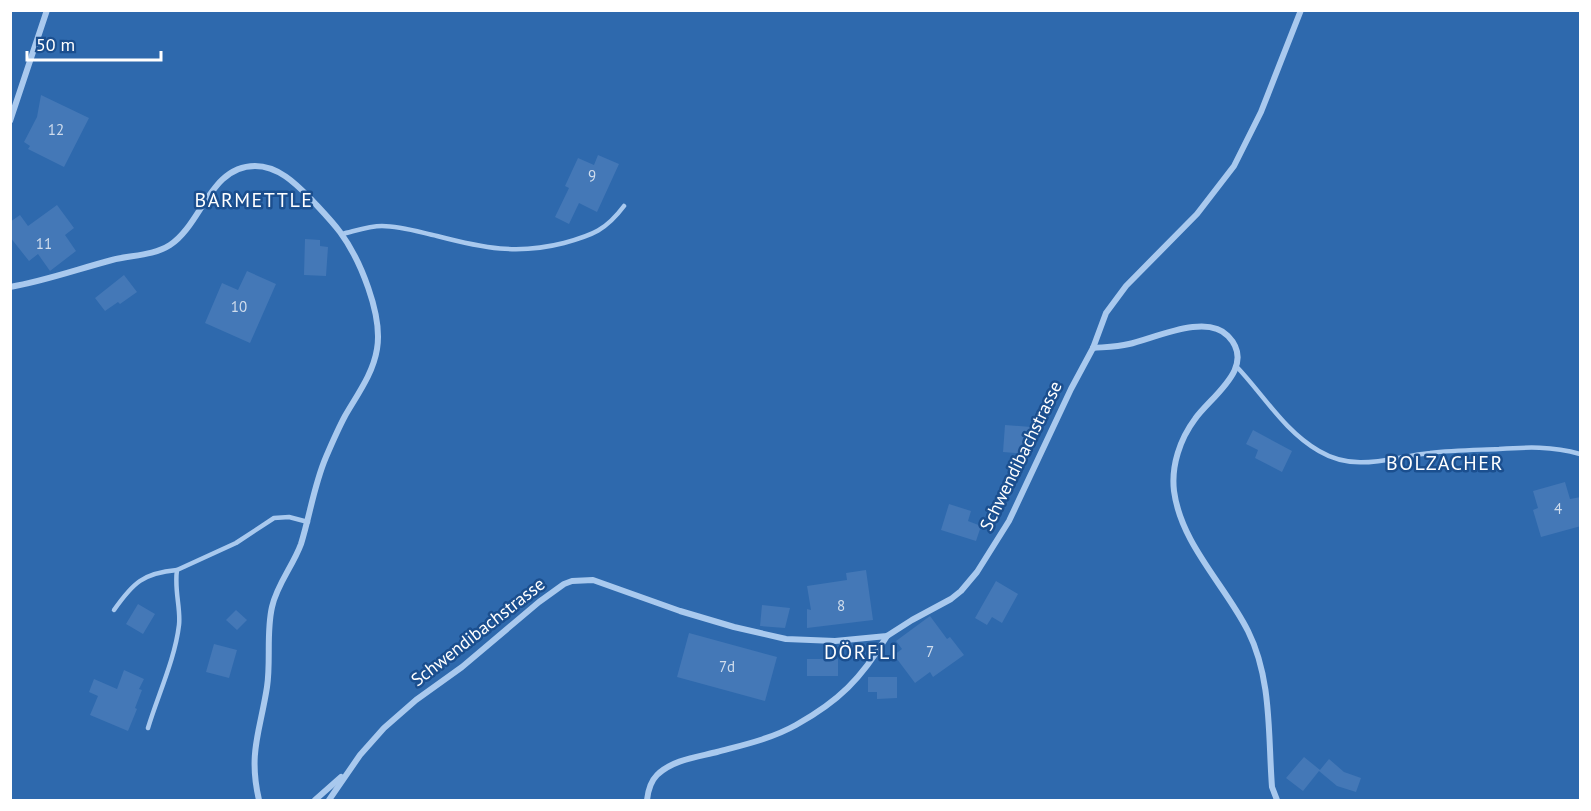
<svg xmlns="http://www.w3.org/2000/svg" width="1591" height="811" font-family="'PT Sans',sans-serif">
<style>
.green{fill:#2e69ad}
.building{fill:#4478b7}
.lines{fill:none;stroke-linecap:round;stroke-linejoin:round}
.lane{stroke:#a9c9ee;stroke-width:4.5}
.street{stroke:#a9c9ee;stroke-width:6}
.labels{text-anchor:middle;stroke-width:5;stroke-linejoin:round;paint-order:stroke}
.number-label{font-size:15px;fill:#d0dded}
.street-label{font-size:18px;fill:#fff;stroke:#1b4f8f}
.neighbourhood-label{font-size:20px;letter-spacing:1.5px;fill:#fff;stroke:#1b4f8f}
</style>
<rect width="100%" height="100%" fill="#1b4f8f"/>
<!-- green -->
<path class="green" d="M 10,11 L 1580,11 L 1580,800 L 11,800 Z"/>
<!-- building -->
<g class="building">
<path d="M 41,95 L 89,118 L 64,167 L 28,149 L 30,146 L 24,142 L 37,117 Z"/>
<path d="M 598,155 L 619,164 L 597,212 L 579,203 L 569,224 L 555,217 L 569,188 L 565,186 L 578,158 L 594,165 Z"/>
<path d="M 57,205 L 74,228 L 65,235 L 76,251 L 50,271 L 38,254 L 29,261 L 10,237 L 10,222 L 20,215 L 28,226 Z"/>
<path d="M 305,239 L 320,240 L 320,246 L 328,247 L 326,276 L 304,275 Z"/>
<path d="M 247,271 L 276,284 L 250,343 L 205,323 L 222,283 L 238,290 Z"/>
<path d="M 124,275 L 137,292 L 120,304 L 118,302 L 105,311 L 95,298 Z"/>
<path d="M 1005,425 L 1031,427 L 1028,454 L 1003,452 Z"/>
<path d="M 1253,430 L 1292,451 L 1282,472 L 1255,458 L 1258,450 L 1246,444 Z"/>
<path d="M 1565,482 L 1570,499 L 1581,497 L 1581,526 L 1541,537 L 1533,510 L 1538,508 L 1533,491 Z"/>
<path d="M 949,504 L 971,511 L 968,521 L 981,526 L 976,541 L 941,530 Z"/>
<path d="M 866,570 L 873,620 L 807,628 L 807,609 L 811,610 L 807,586 L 847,580 L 846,573 Z"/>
<path d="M 996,581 L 1018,594 L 1002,623 L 992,617 L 987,625 L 975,618 Z"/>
<path d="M 138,604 L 155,614 L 143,634 L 126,624 Z"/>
<path d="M 762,605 L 790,608 L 785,628 L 760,626 Z"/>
<path d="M 236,610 L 247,620 L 237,630 L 226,620 Z"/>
<path d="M 930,616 L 947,639 L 950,637 L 964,655 L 933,677 L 930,672 L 915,683 L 894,655 L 902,649 L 896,641 Z"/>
<path d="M 689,633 L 777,657 L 765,701 L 677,677 Z"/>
<path d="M 214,644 L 237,650 L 229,678 L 206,672 Z"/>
<rect x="807" y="659" width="31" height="17"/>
<path d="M 124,670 L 144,679 L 139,689 L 142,690 L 135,708 L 137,709 L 128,731 L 90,715 L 98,696 L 89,692 L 94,679 L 117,689 Z"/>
<path d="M 868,677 L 897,677 L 897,698 L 877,699 L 877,692 L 868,692 Z"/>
<path d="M 1304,757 L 1320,770 L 1329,759 L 1344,772 L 1361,778 L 1356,792 L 1337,786 L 1319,771 L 1303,791 L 1286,778 Z"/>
</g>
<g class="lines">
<!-- lane -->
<g class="lane">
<path d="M 342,234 C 355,231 369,226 382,226 C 401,226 419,232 437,236 C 483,248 517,255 564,243 C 593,235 606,230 624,206"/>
<path d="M 1236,366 C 1263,394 1284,431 1319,451 C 1356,473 1391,457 1430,453 C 1453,450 1476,450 1499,449 C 1527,447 1552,446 1580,454"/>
<path d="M 114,610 C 133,583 143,573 177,570"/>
<path d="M 148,728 C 158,695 175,659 179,625 C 181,609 174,590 177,570 L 236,543 L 274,518 L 289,517 L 308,522"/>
</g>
<!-- street -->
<g class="street">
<path d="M 10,121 L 47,10"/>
<path d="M 10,287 C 45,281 78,269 112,260 C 131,255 153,256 170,245 C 202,224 210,166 255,166 C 278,166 295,183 310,198 C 320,209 331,220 340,232 C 360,259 383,315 377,349 C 373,374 357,395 345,416 C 338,429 332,443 326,457 C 314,485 310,515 301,544 C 293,566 277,584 272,607 C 266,633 271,661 267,687 C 260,732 248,753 259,800"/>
<path d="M 1093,348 C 1105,347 1117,347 1129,344 C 1155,338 1207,313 1228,336 C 1258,367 1210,397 1195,419 C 1180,439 1171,466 1174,491 C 1181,544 1225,585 1248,631 C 1272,679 1268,735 1272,787 L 1277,800"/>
<path d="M 315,800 L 341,777"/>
<path d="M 329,800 L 360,755 L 384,728 L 416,700 L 462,667 L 539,602 L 564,584 L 572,581 L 593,580 L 680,611 L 734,627 L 786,639 L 835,641 L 887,636 L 912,620 L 951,599 L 961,591 L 977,572 L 1009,521 L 1071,389 L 1093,348 L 1106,313 L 1126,286 L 1197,214 L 1234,166 L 1261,112 L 1301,10"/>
<path d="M 647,800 C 648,791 650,782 657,775 C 672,760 697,757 717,752 C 743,745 771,739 796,725 C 839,701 861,679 887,636"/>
</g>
</g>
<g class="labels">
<!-- number labels -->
<g class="number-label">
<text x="56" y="135">12</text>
<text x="592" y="181">9</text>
<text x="44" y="249">11</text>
<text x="239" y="312">10</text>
<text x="1558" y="514">4</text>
<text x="841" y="611">8</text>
<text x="930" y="657">7</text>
<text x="727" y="672">7d</text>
</g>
<!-- street labels -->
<g class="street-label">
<text transform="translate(1021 456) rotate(-64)" y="6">Schwendibachstrasse</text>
<text transform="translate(478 632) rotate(-38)" y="6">Schwendibachstrasse</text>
</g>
<!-- neighbourhood labels -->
<g class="neighbourhood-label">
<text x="254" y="207">BARMETTLE</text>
<text x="1445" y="470">BOLZACHER</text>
<text x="861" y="659">DÖRFLI</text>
</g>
</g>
<!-- border -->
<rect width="1591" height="811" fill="none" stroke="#ffffff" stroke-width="24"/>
<!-- scale -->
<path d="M27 51v9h134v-9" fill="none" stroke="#ffffff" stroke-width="3"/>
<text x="36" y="51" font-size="18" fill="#ffffff" stroke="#1b4f8f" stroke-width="4.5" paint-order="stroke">50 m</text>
</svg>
